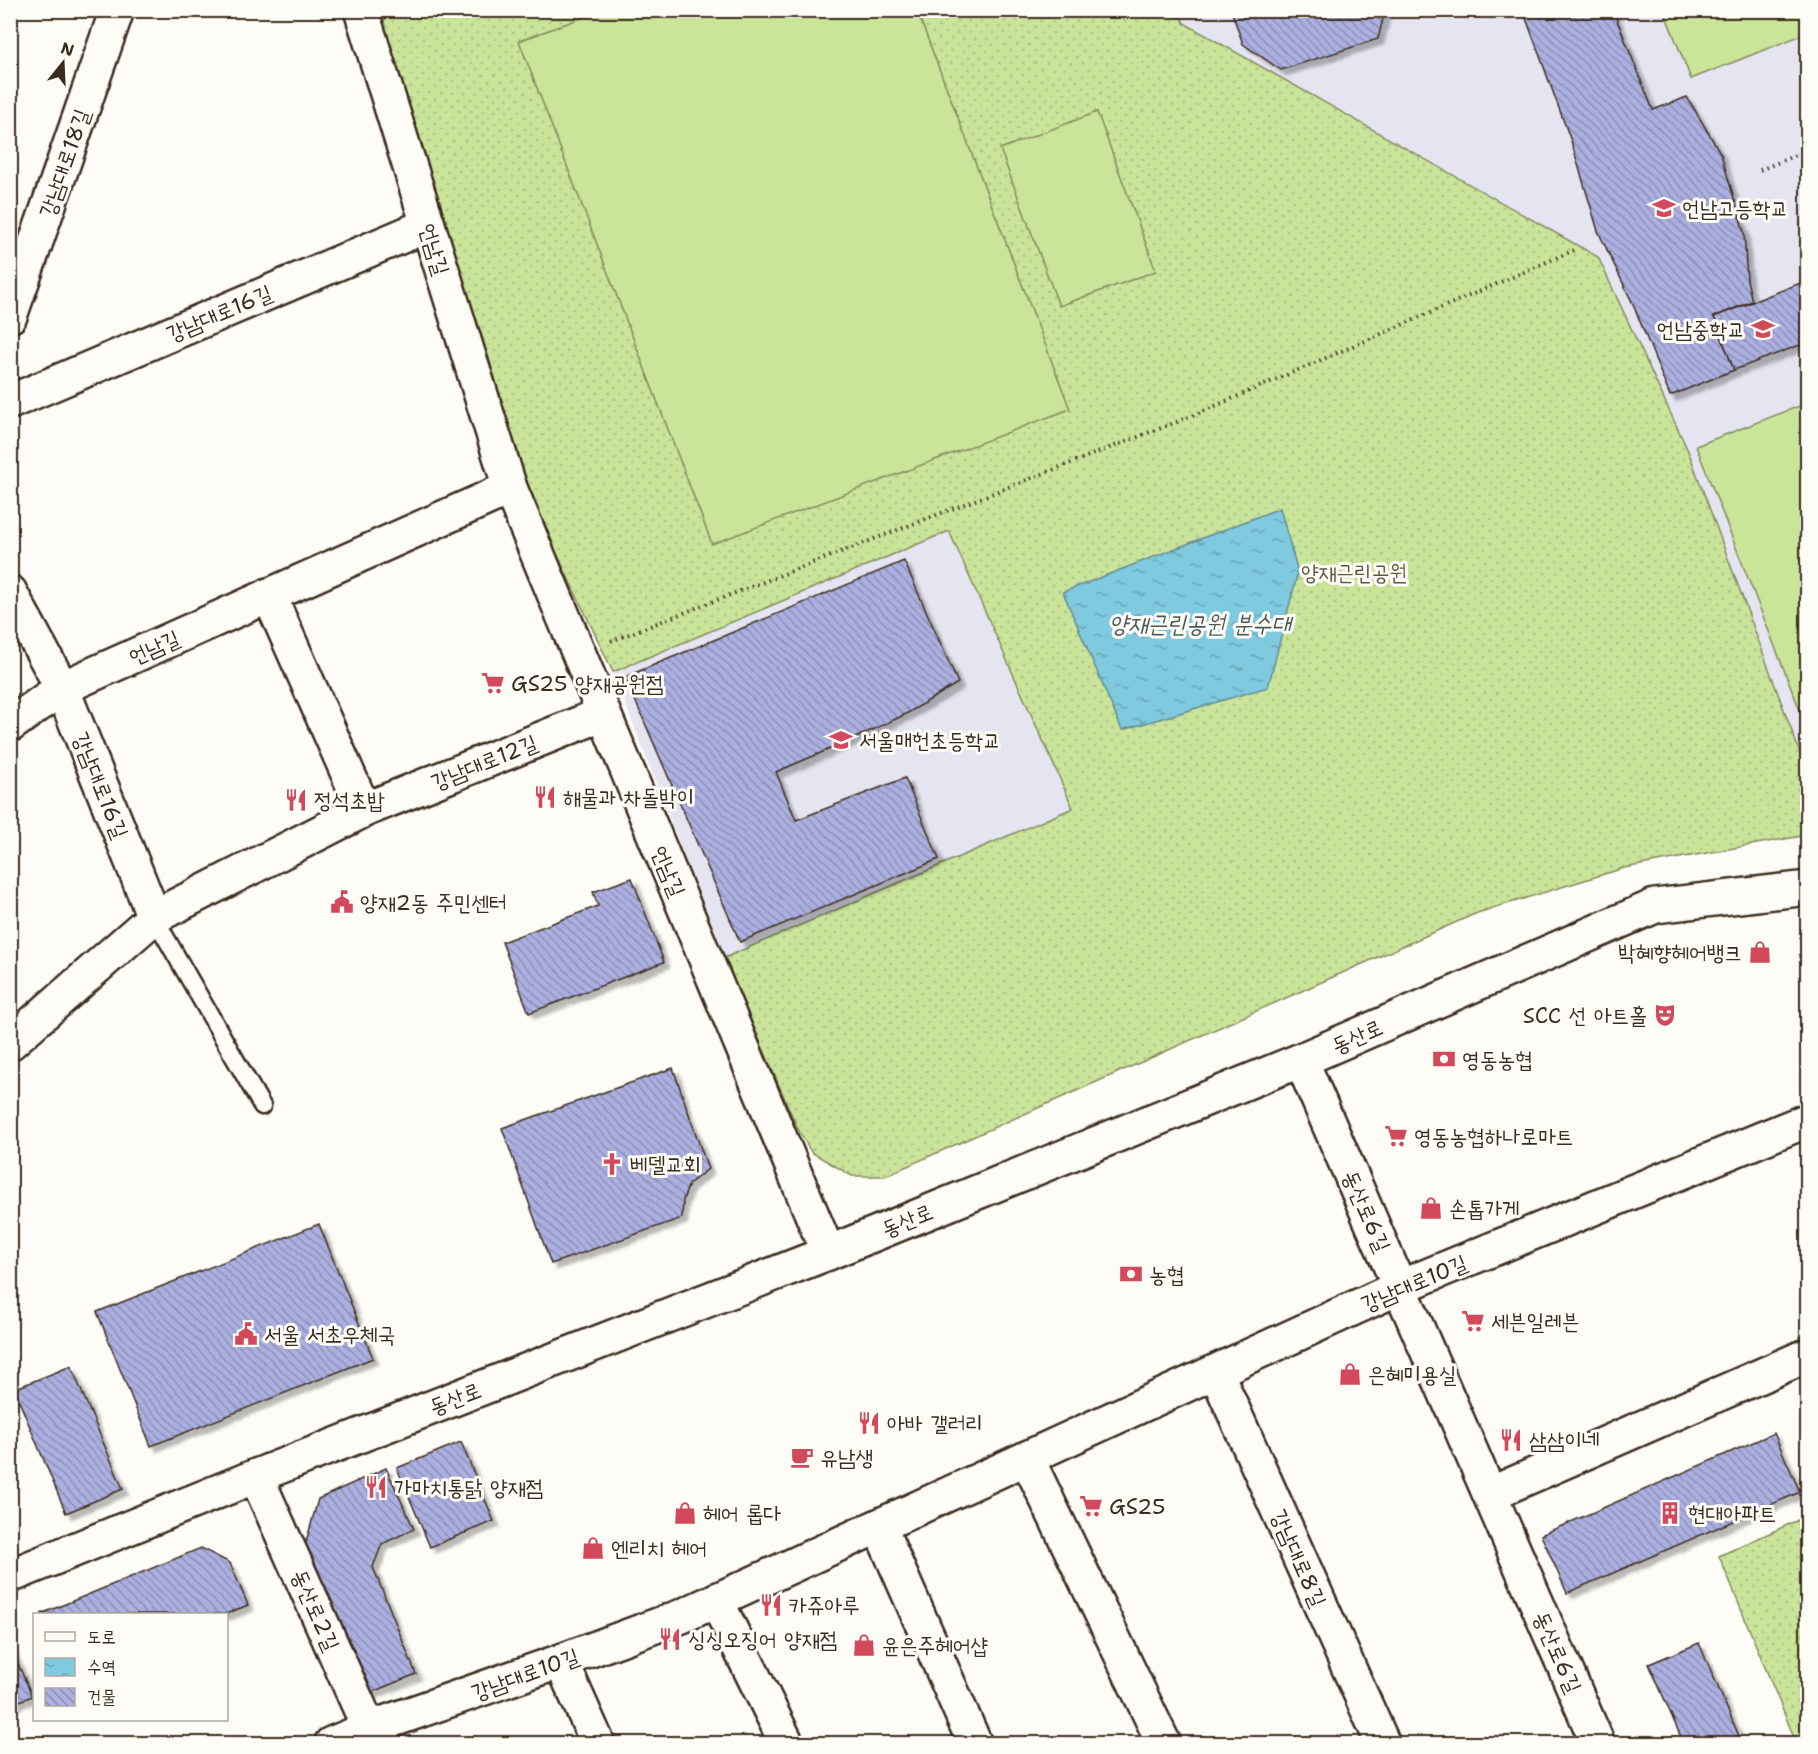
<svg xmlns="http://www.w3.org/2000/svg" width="1818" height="1754" font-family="'Shantell Sans','Poor Story',sans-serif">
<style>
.built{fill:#e4e5f0}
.grass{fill:url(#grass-dots);stroke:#82875c;stroke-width:1.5}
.pitch{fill:#cae49a;stroke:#82875c;stroke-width:1.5}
.water{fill:url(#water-ripples);stroke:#648a92;stroke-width:1.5}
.building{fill:url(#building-back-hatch);stroke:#3b2a1e;stroke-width:1.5;filter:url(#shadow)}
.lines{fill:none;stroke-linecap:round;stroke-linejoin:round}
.service-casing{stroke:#3b2a1e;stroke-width:21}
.minor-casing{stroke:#3b2a1e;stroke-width:38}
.tertiary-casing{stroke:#3b2a1e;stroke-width:38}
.path{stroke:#3b2a1e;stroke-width:4;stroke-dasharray:1.5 4.5;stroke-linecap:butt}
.service{stroke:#fdfcf7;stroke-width:16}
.minor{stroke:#fdfcf7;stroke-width:33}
.tertiary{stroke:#fdfcf7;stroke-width:33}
.labels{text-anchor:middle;stroke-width:6;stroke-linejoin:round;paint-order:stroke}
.street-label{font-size:22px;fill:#3b2a1e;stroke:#fdfcf7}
.poi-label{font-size:22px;fill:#3b2a1e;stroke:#fdfcf7;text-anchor:start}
.park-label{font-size:22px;fill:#5f583d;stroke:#fdfcf7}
.water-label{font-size:24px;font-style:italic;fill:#4f5a58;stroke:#fdfcf7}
</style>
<defs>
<pattern id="grass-dots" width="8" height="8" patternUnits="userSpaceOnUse" patternTransform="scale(1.5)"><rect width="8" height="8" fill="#cae49a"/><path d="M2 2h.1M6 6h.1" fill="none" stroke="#aec484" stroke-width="1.8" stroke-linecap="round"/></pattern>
<pattern id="water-ripples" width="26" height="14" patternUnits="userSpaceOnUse" patternTransform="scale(1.5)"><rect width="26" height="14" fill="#7fcadf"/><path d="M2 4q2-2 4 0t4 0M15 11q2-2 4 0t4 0" fill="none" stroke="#69a4b4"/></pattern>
<pattern id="building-back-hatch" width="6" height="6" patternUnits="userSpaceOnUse" patternTransform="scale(1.5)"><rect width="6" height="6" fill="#abb0e0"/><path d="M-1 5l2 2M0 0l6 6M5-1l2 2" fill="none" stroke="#8c8fb5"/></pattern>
<filter id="shadow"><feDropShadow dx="5.5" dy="5.5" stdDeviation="1.5" flood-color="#0004"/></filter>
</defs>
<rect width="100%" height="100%" fill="#fdfcf7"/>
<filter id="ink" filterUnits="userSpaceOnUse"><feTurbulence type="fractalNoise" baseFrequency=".0167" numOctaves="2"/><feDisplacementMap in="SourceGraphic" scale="12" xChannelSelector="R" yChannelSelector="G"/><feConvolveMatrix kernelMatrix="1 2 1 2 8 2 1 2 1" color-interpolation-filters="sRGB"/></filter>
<g filter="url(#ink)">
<!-- built -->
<g class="built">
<path d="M 1179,11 L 1807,11 L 1807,772 L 1689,453 L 1184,22 Z"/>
<path d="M 949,531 L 1074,809 L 724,958 L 613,672 Z"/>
</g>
<!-- grass -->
<g class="grass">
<path d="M 407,10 L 1179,11 L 1184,23 L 1598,257 L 1689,453 L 1807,772 L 1807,835 L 1624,868 L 1477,913 L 885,1176 L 852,1176 L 811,1152 L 797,1127 L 724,958 L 1073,808 L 949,531 L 613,672 L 535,508 L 382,20 Z"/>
<path d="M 1807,1516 L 1807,1737 L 1796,1742 L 1719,1556 Z"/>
</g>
<!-- pitch -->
<g class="pitch">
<path d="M 600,11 L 917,11 L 1070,409 L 712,544 L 519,41 Z"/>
<path d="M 1664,11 L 1807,11 L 1807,33 L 1691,79 Z"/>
<path d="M 1097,112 L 1156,271 L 1059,306 L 1000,149 Z"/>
<path d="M 1807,403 L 1807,728 L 1696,446 Z"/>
</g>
<!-- water -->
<path class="water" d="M 1280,508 L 1298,572 L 1268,687 L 1122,730 L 1063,592 Z"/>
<!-- building -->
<g class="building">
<path d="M 1231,10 L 1385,10 L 1378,39 L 1281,70 L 1243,44 Z"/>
<path d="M 1523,10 L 1613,10 L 1653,110 L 1687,97 L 1721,154 L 1744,232 L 1747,280 L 1752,301 L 1714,317 L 1734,370 L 1670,396 L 1633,304 L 1598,231 L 1571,141 Z"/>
<path d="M 1808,280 L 1808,342 L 1734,370 L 1714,317 Z"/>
<path d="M 904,561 L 958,683 L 906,714 L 851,740 L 776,772 L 796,820 L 905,778 L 939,859 L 740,942 L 625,677 Z"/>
<path d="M 632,878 L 664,962 L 529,1013 L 502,942 L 598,906 L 593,892 Z"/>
<path d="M 673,1068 L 708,1169 L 689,1184 L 683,1200 L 682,1218 L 551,1264 L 502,1128 Z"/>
<path d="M 319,1224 L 373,1358 L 151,1446 L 97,1312 Z"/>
<path d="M 71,1366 L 123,1489 L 66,1513 L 14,1389 Z"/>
<path d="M 1774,1433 L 1800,1492 L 1567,1593 L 1541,1535 Z"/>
<path d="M 461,1442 L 494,1521 L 430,1547 L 397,1468 Z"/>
<path d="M 386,1468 L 414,1529 L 382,1544 L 373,1567 L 416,1674 L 365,1695 L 305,1546 L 318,1499 Z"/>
<path d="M 201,1548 L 230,1563 L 248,1605 L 226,1614 L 41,1614 Z"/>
<path d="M 1699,1643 L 1739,1736 L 1722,1744 L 1684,1744 L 1649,1664 Z"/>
<path d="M 10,1645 L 32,1696 L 10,1705 Z"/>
</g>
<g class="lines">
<!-- service casing -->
<g class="service-casing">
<path id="service" d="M 154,917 L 262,1106"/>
</g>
<!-- minor casing -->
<g class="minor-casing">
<g id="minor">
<path d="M 361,10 L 510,488 L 828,1253"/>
<path d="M 10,316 L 117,10"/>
<path d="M 10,402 L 428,225"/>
<path d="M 10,592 L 62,688 L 154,917"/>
<path d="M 269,595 L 364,810"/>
<path d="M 10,725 L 62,688 L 510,488"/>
<path d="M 10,1043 L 154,917 L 364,810 L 603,714"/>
<path d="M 1301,1060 L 1598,1744"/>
<path d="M 1216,1372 L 1383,1744"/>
<path d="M 1027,1458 L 1164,1744"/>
<path d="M 256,1476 L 376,1744"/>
<path d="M 1490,1494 L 1808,1355"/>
<path d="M 879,1526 L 975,1744"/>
<path d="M 716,1600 L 787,1744"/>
<path d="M 561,1661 L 598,1744"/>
<path d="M 331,1744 L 370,1728 L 561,1661 L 682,1616 L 1400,1287 L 1808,1120"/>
</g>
</g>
<!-- tertiary casing -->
<g class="tertiary-casing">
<path id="tertiary" d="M 10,1576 L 256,1476 L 828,1253 L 1301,1060 L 1655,906 L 1808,888"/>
</g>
<!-- path -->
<g class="path">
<path d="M 1760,170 L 1808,150"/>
<path d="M 611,641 L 1192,416 L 1577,249"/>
</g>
<!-- service -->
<use href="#service" class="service"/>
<!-- minor -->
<use href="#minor" class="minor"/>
<!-- tertiary -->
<use href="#tertiary" class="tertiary"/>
</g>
</g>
<!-- icons -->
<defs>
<g id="school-bare" transform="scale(1.8)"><path d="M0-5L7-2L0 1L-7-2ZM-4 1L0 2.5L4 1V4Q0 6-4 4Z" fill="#d1495b" stroke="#fdfcf7" stroke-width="2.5" paint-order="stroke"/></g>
<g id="supermarket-bare" transform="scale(1.8)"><path d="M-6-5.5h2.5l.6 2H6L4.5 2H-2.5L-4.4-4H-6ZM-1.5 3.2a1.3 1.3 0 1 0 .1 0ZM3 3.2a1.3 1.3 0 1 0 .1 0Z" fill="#d1495b" stroke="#fdfcf7" stroke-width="2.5" paint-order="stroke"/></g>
<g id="restaurant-bare" transform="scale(1.8)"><path d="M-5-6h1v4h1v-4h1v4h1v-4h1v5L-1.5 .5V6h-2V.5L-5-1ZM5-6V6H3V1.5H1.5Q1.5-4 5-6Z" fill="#d1495b" stroke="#fdfcf7" stroke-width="2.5" paint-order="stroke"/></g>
<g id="civic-bare" transform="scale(1.8)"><path d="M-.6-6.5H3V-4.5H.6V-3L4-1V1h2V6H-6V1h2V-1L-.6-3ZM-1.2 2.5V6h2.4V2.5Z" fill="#d1495b" stroke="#fdfcf7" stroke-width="2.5" paint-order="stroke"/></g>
<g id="shop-bare" transform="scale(1.8)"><path d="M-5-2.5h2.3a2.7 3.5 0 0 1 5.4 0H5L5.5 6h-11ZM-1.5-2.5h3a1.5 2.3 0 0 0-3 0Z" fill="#d1495b" stroke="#fdfcf7" stroke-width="2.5" paint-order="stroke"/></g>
<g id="theatre-bare" transform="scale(1.8)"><path d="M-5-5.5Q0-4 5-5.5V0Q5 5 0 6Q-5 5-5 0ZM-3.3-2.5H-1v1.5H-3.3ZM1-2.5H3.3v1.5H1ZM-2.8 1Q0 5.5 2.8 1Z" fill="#d1495b" stroke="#fdfcf7" stroke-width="2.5" paint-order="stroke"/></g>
<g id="bank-bare" transform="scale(1.8)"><path d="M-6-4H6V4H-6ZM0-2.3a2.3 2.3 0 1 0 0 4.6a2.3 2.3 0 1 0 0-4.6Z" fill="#d1495b" stroke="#fdfcf7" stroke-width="2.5" paint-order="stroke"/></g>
<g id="church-bare" transform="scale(1.8)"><path d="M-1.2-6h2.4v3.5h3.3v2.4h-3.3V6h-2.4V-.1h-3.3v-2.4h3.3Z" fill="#d1495b" stroke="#fdfcf7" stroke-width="2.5" paint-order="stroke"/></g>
<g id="cafe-bare" transform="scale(1.8)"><path d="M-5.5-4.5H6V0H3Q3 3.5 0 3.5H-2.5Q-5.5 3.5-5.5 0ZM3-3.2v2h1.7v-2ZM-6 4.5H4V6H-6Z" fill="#d1495b" stroke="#fdfcf7" stroke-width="2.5" paint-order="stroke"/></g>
<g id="building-bare" transform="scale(1.8)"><path d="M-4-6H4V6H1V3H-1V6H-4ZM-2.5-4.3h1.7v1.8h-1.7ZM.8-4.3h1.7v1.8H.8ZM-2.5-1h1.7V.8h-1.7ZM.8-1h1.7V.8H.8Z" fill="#d1495b" stroke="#fdfcf7" stroke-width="2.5" paint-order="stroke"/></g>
</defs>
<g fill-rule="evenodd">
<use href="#school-bare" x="1664" y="208"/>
<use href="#school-bare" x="1763" y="329"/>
<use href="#supermarket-bare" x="493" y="683"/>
<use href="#school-bare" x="841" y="740"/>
<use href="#restaurant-bare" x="545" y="797"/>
<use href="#restaurant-bare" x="296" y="800"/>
<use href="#civic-bare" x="342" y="902"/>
<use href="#shop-bare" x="1760" y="952"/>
<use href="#theatre-bare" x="1665" y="1015"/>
<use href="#bank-bare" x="1444" y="1059"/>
<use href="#supermarket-bare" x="1396" y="1136"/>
<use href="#church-bare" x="612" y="1164"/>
<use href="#shop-bare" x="1431" y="1208"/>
<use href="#bank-bare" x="1131" y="1274"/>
<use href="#supermarket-bare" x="1473" y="1321"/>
<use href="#civic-bare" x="246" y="1334"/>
<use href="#shop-bare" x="1350" y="1374"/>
<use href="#restaurant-bare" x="869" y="1423"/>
<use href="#restaurant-bare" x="1511" y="1440"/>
<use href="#cafe-bare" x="802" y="1457"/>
<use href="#restaurant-bare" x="376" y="1487"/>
<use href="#supermarket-bare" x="1091" y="1506"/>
<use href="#shop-bare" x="685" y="1513"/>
<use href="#building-bare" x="1670" y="1513"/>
<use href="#shop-bare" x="593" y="1548"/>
<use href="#restaurant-bare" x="771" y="1605"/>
<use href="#restaurant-bare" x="670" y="1639"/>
<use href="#shop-bare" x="864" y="1645"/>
</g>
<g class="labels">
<!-- street labels -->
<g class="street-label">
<text transform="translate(64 163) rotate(-71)" y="8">강남대로18길</text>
<text transform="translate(435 249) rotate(73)" y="8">언남길</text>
<text transform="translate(219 313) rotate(-23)" y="8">강남대로16길</text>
<text transform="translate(154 647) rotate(-24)" y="8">언남길</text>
<text transform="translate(484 762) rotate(-22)" y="8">강남대로12길</text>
<text transform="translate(101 785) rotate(68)" y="8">강남대로16길</text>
<text transform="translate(669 871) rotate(67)" y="8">언남길</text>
<text transform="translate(1357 1036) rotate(-24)" y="8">동산로</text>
<text transform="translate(1367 1211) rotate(66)" y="8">동산로6길</text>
<text transform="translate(907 1220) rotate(-22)" y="8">동산로</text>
<text transform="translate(1414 1283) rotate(-23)" y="8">강남대로10길</text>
<text transform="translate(455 1398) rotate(-21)" y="8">동산로</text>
<text transform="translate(1299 1558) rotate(66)" y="8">강남대로8길</text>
<text transform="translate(316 1610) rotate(66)" y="8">동산로2길</text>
<text transform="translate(1558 1652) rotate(66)" y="8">동산로6길</text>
<text transform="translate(525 1674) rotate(-20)" y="8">강남대로10길</text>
</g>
<!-- poi labels -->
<g class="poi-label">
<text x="1682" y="216">언남고등학교</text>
<text x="1745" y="337" text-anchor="end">언남중학교</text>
<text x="511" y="691">GS25 양재공원점</text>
<text x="859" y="748">서울매헌초등학교</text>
<text x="563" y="805">해물과 차돌박이</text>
<text x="314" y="808">정석초밥</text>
<text x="360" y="910">양재2동 주민센터</text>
<text x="1742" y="960" text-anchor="end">박혜향헤어뱅크</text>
<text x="1647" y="1023" text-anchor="end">SCC 선 아트홀</text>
<text x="1462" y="1067">영동농협</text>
<text x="1414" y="1144">영동농협하나로마트</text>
<text x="630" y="1172">베델교회</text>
<text x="1449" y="1216">손톱가게</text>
<text x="1149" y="1282">농협</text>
<text x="1491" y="1329">세븐일레븐</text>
<text x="264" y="1342">서울 서초우체국</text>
<text x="1368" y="1382">은혜미용실</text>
<text x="887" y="1431">아바 갤러리</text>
<text x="1529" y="1448">삼삼이네</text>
<text x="820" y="1465">유남생</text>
<text x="394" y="1495">가마치통닭 양재점</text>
<text x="1109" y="1514">GS25</text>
<text x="703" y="1521">헤어 롭다</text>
<text x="1688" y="1521">현대아파트</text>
<text x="611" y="1556">엔리치 헤어</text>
<text x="789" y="1613">카쥬아루</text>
<text x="688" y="1647">싱싱오징어 양재점</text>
<text x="882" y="1653">윤은주헤어샵</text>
</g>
<!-- park labels -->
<g class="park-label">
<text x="1354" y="580">양재근린공원</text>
</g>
<!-- water labels -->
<g class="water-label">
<text x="1200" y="632">양재근린공원 분수대</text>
</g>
</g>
<!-- margin -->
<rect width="1818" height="1754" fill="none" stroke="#fdfcf7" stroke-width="36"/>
<rect x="18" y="18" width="1782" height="1718" fill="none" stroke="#3b2a1e" stroke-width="2" filter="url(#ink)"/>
<!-- legend -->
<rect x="33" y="1613" width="195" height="108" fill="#fdfcf7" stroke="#afa8a0" stroke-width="1.5"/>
<rect x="45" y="1632" width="30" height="9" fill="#fdfcf7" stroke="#afa8a0" stroke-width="1.5"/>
<text x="87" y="1643" font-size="18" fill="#3b2a1e">도로</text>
<rect x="45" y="1658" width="30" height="18" fill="url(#water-ripples)" stroke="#afa8a0" stroke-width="1.5"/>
<text x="87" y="1673" font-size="18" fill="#3b2a1e">수역</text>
<rect x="45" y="1688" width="30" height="18" fill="url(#building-back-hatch)" stroke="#afa8a0" stroke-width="1.5"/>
<text x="87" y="1703" font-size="18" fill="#3b2a1e">건물</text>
<!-- north arrow -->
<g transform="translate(63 63) rotate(18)" stroke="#fdfcf7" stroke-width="4.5" paint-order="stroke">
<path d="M0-4.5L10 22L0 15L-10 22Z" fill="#3b2a1e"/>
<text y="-9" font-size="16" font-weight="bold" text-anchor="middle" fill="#3b2a1e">N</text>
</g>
</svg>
